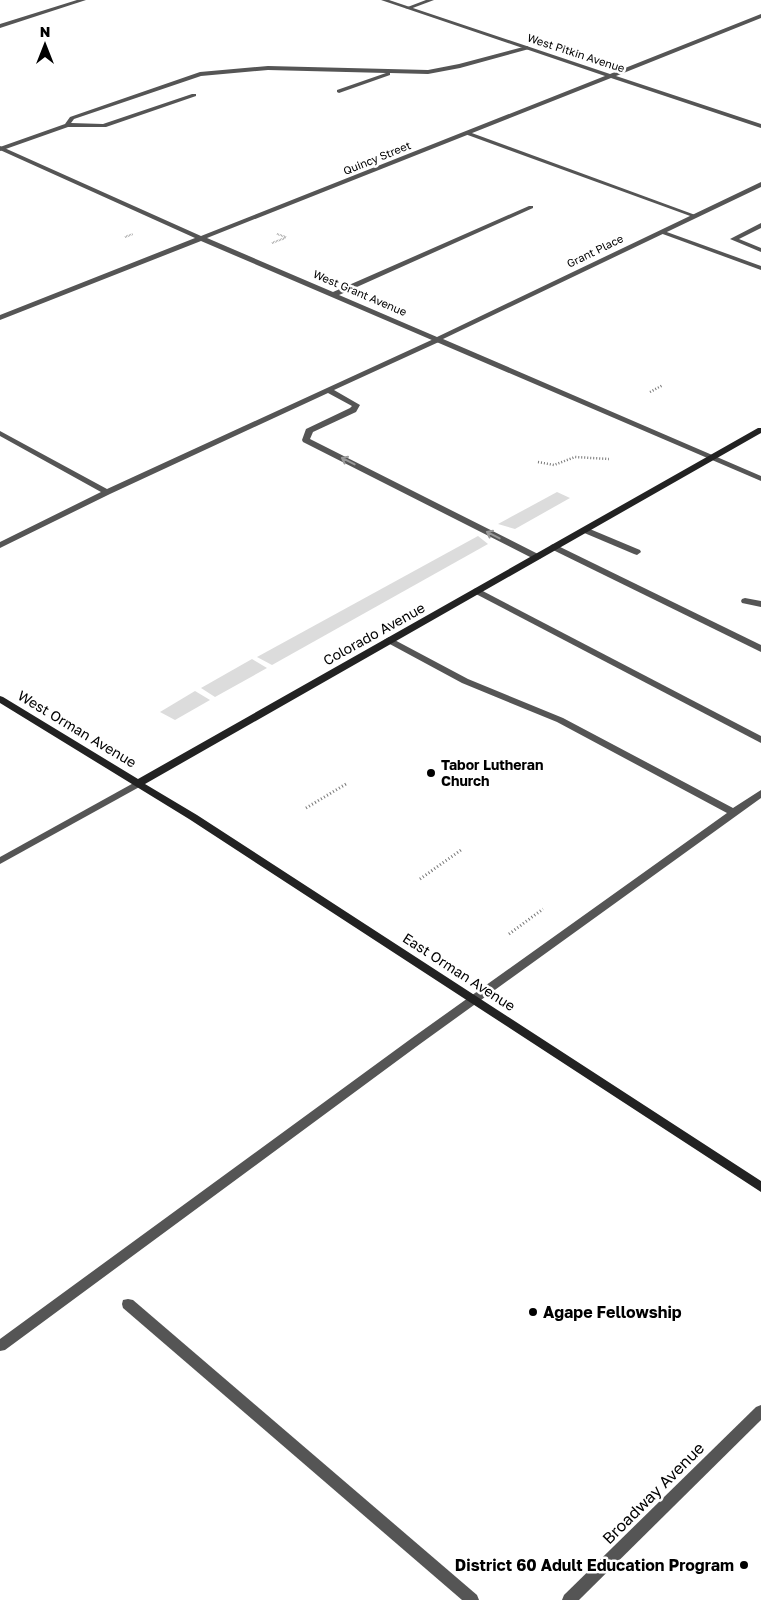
<svg xmlns="http://www.w3.org/2000/svg" width="761" height="1600" font-family="'Golos Text',sans-serif">
<style>
.green{fill:#dcdcdc}
.lines{fill:none;stroke-linecap:round;stroke-linejoin:round}
.path-far2{stroke:#777;stroke-width:2;stroke-dasharray:0.5 1;stroke-linecap:butt}
.path-far1{stroke:#777;stroke-width:2.5;stroke-dasharray:1 2;stroke-linecap:butt}
.path{stroke:#777;stroke-width:3;stroke-dasharray:1 2.5;stroke-linecap:butt}
.lane{fill:#555;fill-rule:evenodd}
.street{fill:#555;fill-rule:evenodd}
.secondary{fill:#222;fill-rule:evenodd}
.oneway{stroke:#999}
.poi-dot{fill:#000;stroke:#fff;stroke-width:2}
.labels{text-anchor:middle;stroke-width:5;stroke-linejoin:round;paint-order:stroke}
.far-street-label{font-size:11px;fill:#000;stroke:#fff}
.street-label{font-size:14px;fill:#000;stroke:#fff}
.poi-label{font-size:14px;font-weight:bold;fill:#000;stroke:#fff;text-anchor:start}
.near-poi-label{font-size:16px;font-weight:bold;fill:#000;stroke:#fff;text-anchor:start}
.near-street-label{font-size:16px;fill:#000;stroke:#fff}
</style>
<rect width="100%" height="100%" fill="#fff"/>
<!-- green -->
<g class="green">
<path d="M 557,492 L 570,498 L 515,529 L 498,524 Z"/>
<path d="M 478,536 L 488,544 L 272,665 L 257,657 Z"/>
<path d="M 252,659 L 267,668 L 215,697 L 201,688 Z"/>
<path d="M 195,691 L 210,700 L 175,720 L 160,712 Z"/>
</g>
<g class="lines">
<!-- path-far2 -->
<g class="path-far2">
<path d="M 277,234 L 286,237"/>
<path d="M 125,237 L 133,234"/>
<path d="M 272,243 L 285,238"/>
</g>
<!-- path-far1 -->
<g class="path-far1">
<path d="M 650,392 L 663,385"/>
<path d="M 538,462 L 554,465 L 575,457 L 609,459"/>
</g>
<!-- path -->
<g class="path">
<path d="M 306,808 L 346,784"/>
<path d="M 420,879 L 461,850"/>
<path d="M 509,934 L 543,909"/>
</g>
<!-- lane -->
<g class="lane">
<path d="M 426,0 L 434,0 L 410,9 L 405,8 Z"/>
<path d="M 527,46 L 530,48 L 529,49 L 460,68 L 428,74 L 390,73 L 390,75 L 339,93 L 337,92 L 337,90 L 386,73 L 268,70 L 201,76 L 74,119 L 71,123 L 103,124 L 192,94 L 196,94 L 196,96 L 106,127 L 68,127 L 0,151 L 0,147 L 65,124 L 70,117 L 200,72 L 268,66 L 428,70 L 459,64 Z"/>
<path d="M 465,132 L 469,132 L 698,216 L 693,217 L 465,134 Z"/>
<path d="M 761,223 L 761,228 L 739,239 L 761,248 L 761,252 L 730,239 Z"/>
<path d="M 660,231 L 664,231 L 761,266 L 761,270 L 660,233 Z"/>
<path d="M 438,337 L 442,339 L 441,341 L 334,390 L 360,405 L 356,412 L 313,432 L 310,439 L 540,555 L 541,557 L 540,559 L 534,559 L 303,442 L 302,440 L 306,429 L 350,408 L 352,406 L 328,393 L 110,494 L 0,548 L 0,542 L 101,492 L 0,436 L 0,431 L 107,489 Z"/>
<path d="M 585,527 L 640,550 L 641,552 L 637,555 L 634,554 L 582,532 L 581,530 Z"/>
<path d="M 554,544 L 761,645 L 761,652 L 551,549 L 550,547 L 551,545 Z"/>
<path d="M 477,588 L 761,736 L 761,743 L 474,593 L 473,591 L 474,589 Z"/>
<path d="M 745,598 L 761,601 L 761,607 L 742,603 L 741,601 L 742,599 Z"/>
<path d="M 389,637 L 468,679 L 563,718 L 733,808 L 761,790 L 761,798 L 420,1044 L 5,1350 L 0,1351 L 0,1339 L 412,1038 L 727,813 L 557,722 L 462,683 L 386,642 L 384,640 Z"/>
<path d="M 128,1299 L 133,1300 L 477,1595 L 479,1600 L 462,1600 L 123,1308 L 122,1304 L 123,1300 Z"/>
</g>
<!-- street -->
<g class="street">
<path d="M 77,0 L 86,0 L 0,28 L 0,24 Z"/>
<path d="M 381,0 L 389,0 L 610,74 L 761,14 L 761,18 L 616,76 L 761,124 L 761,128 L 611,78 L 207,238 L 333,292 L 529,206 L 533,206 L 533,208 L 339,295 L 437,337 L 761,182 L 761,187 L 443,339 L 761,476 L 761,481 L 201,241 L 0,320 L 0,315 L 195,238 L 0,150 L 0,146 L 201,236 L 605,76 Z"/>
<path d="M 139,780 L 143,781 L 144,783 L 143,785 L 0,864 L 0,857 Z"/>
<path d="M 761,1405 L 761,1420 L 579,1600 L 562,1600 L 564,1595 L 756,1407 Z"/>
</g>
<!-- secondary -->
<path class="secondary" d="M 758,428 L 761,428 L 761,433 L 145,784 L 197,815 L 761,1181 L 761,1192 L 189,819 L 0,703 L 0,696 L 3,697 L 138,779 Z"/>
</g>
<!-- one-way arrows -->
<defs><path id="oneway-shaft" d="M-6 0H5M1.5-3L5.5 0L1.5 3" fill="none" stroke-width="1.6" stroke-linecap="round" stroke-linejoin="round" transform="scale(1.25)"/></defs>
<g class="oneway">
<use href="#oneway-shaft" transform="translate(348 461) rotate(-153)"/>
<use href="#oneway-shaft" transform="translate(493 535) rotate(-153)"/>
</g>
<!-- markers -->
<g class="poi-dot">
<circle cx="431" cy="773" r="5"/>
<circle cx="533" cy="1312" r="5"/>
<circle cx="744" cy="1565" r="5"/>
</g>
<g class="labels">
<!-- far-street labels -->
<g class="far-street-label">
<text transform="translate(576 53) rotate(18)" y="4">West Pitkin Avenue</text>
<text transform="translate(377 158) rotate(-22)" y="4">Quincy Street</text>
<text transform="translate(595 251) rotate(-26)" y="4">Grant Place</text>
<text transform="translate(360 293) rotate(23)" y="4">West Grant Avenue</text>
</g>
<!-- street labels -->
<g class="street-label">
<text transform="translate(374 634) rotate(-29)" y="5">Colorado Avenue</text>
<text transform="translate(77 729) rotate(31)" y="5">West Orman Avenue</text>
<text transform="translate(459 972) rotate(33)" y="5">East Orman Avenue</text>
</g>
<!-- poi labels -->
<g class="poi-label">
<text x="441" y="770">Tabor Lutheran<tspan x="441" dy="16">Church</tspan></text>
</g>
<!-- near-poi labels -->
<g class="near-poi-label">
<text x="543" y="1318">Agape Fellowship</text>
<text x="734" y="1571" text-anchor="end">District 60 Adult Education Program</text>
</g>
<!-- near-street labels -->
<g class="near-street-label">
<text transform="translate(653 1493) rotate(-45)" y="6">Broadway Avenue</text>
</g>
</g>
<!-- north arrow -->
<g transform="translate(45 45)" stroke="#ffffff" stroke-width="4" paint-order="stroke">
<path d="M0-4L9 19L0 12L-9 19Z" fill="#000000"/>
<text y="-8" font-size="14" font-weight="bold" text-anchor="middle" fill="#000000">N</text>
</g>
</svg>
